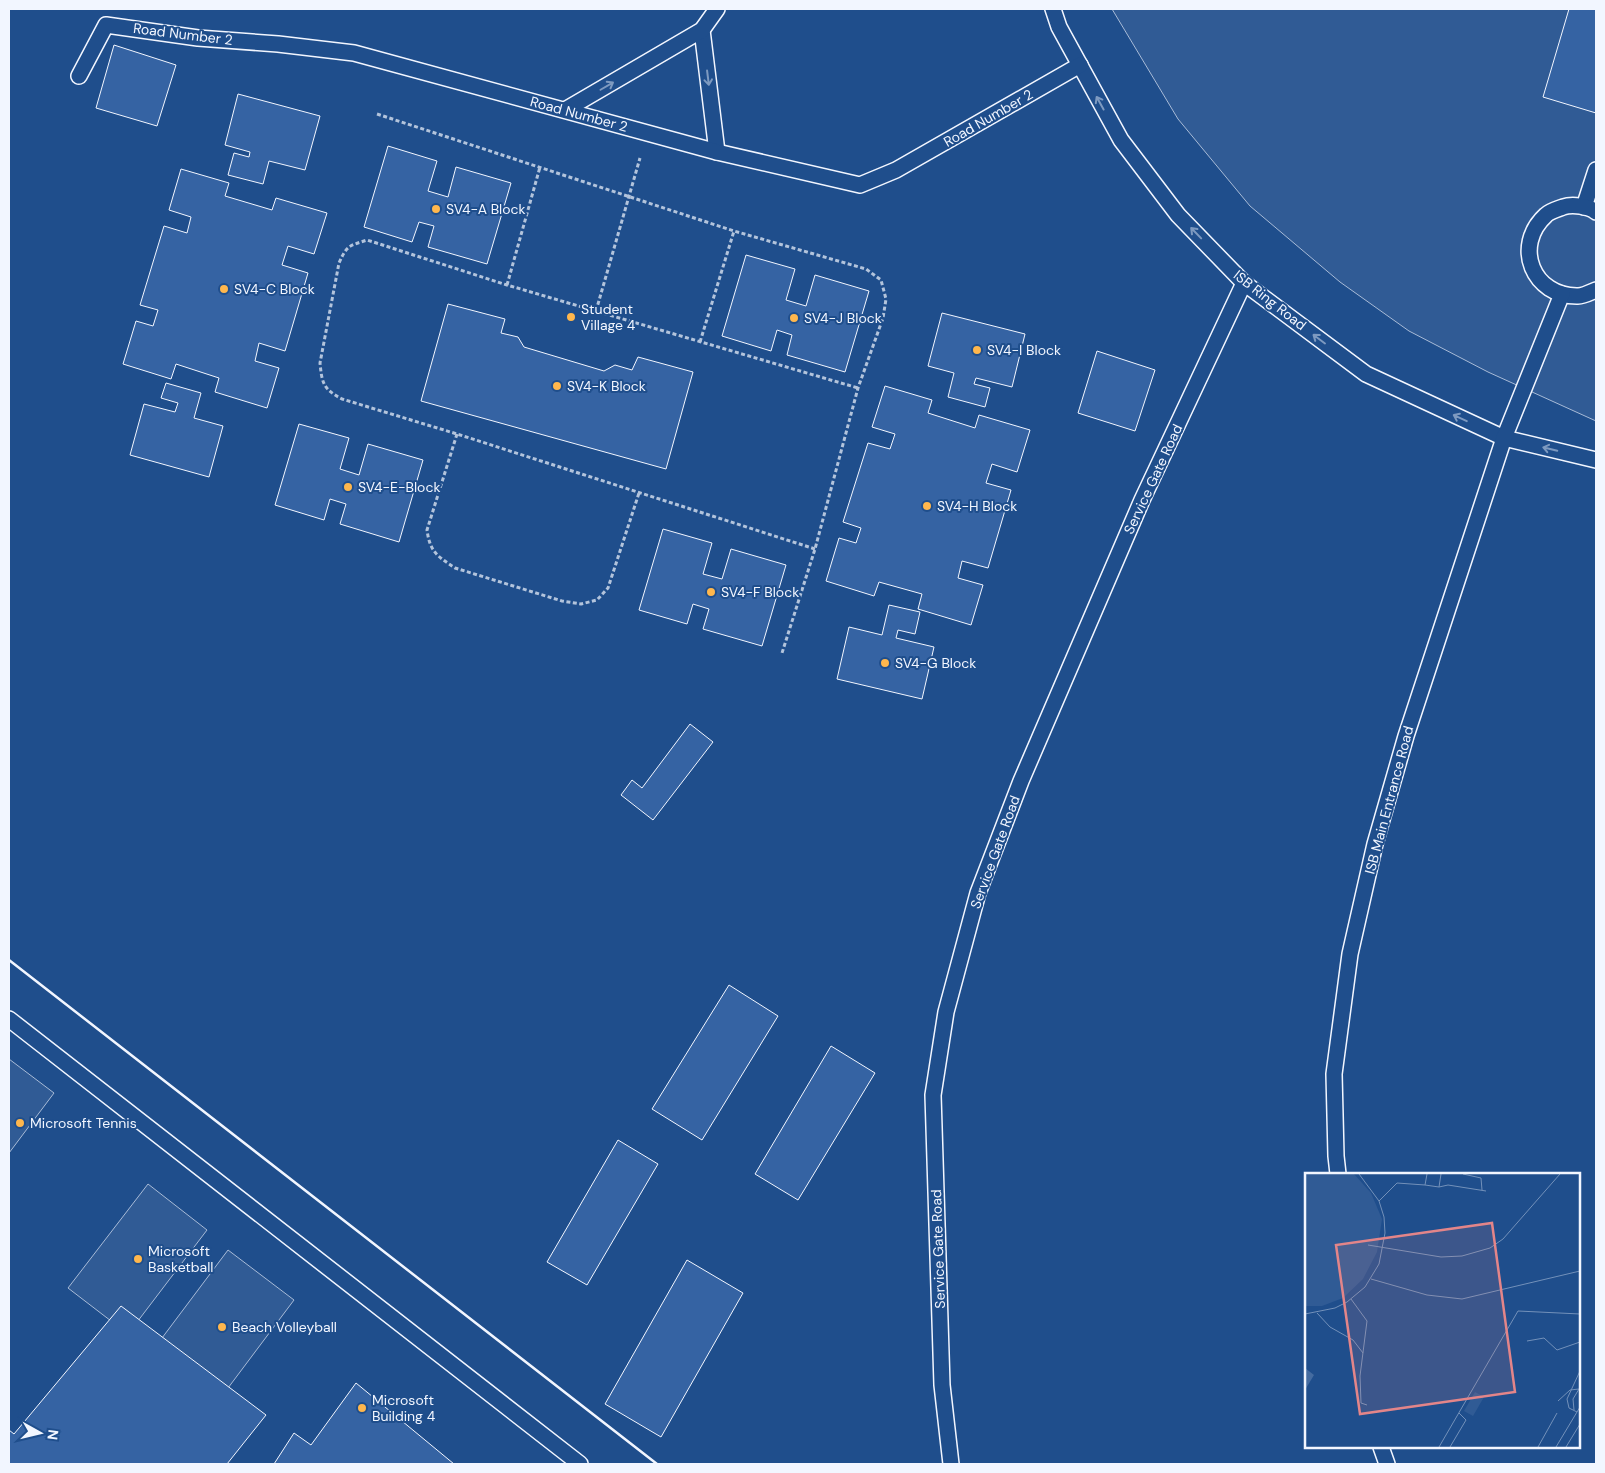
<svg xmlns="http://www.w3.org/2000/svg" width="1605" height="1473" font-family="'DM Sans',sans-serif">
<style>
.built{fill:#305b95;stroke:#a8bbd7}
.building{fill:#3563a3;stroke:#f2f6ff}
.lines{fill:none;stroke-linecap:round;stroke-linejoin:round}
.lane-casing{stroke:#f2f6ff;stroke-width:18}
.path{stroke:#b3c4dc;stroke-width:3;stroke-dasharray:4 2.5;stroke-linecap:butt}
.lane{stroke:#1f4e8c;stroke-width:15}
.wall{stroke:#f2f6ff;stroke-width:2.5}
.oneway{stroke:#7e9ac0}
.poi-dot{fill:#ffb74d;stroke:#1f4e8c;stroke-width:2}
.labels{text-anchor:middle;stroke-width:4;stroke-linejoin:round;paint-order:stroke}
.street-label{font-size:14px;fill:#f2f6ff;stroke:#1f4e8c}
.poi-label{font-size:14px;fill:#f2f6ff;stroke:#1f4e8c;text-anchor:start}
.inset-road{fill:none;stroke:#7391ba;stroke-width:1}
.view{fill:#e38589;fill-opacity:0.15;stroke:#e38589;stroke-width:2.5}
.inset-edge{fill:none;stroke:#f2f6ff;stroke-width:2.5}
</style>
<rect width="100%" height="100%" fill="#1f4e8c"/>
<!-- built -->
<g class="built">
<path d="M 1112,9 L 1596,9 L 1596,421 L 1488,372 L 1409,331 L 1340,282 L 1250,206 L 1178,119 Z"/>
<path d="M 9,1059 L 54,1093 L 9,1153 Z"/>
<path d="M 148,1184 L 207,1230 L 128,1334 L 68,1288 Z"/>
<path d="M 228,1250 L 294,1300 L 216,1404 L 150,1354 Z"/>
</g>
<!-- building -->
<g class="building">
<path d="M 1569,9 L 1596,9 L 1596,113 L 1543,97 Z"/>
<path d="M 114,45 L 176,65 L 157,126 L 96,108 Z"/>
<path d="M 238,94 L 320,116 L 305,170 L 269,161 L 263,184 L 228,175 L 234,153 L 249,157 L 250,152 L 225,145 Z"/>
<path d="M 388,146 L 437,161 L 428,191 L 448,197 L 456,167 L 511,183 L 487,264 L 428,247 L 434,226 L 419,222 L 412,242 L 364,227 Z"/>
<path d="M 181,169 L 229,183 L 225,196 L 272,210 L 276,198 L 327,213 L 314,254 L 288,246 L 282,265 L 308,273 L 285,351 L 259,343 L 255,361 L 279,368 L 267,408 L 215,392 L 219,378 L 176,364 L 171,379 L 123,364 L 136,321 L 153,326 L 158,310 L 140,305 L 164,226 L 187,233 L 191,217 L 169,210 Z"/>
<path d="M 746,255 L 795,269 L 786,300 L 806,306 L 815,275 L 869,291 L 845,372 L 787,355 L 792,335 L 777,330 L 771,351 L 722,336 Z"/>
<path d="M 448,304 L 505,319 L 501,333 L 518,337 L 524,347 L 604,371 L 615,365 L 632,370 L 638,357 L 693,372 L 666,469 L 421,401 Z"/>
<path d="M 942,313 L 1025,334 L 1012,387 L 976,378 L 974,384 L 990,388 L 985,407 L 948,397 L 954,373 L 928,366 Z"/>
<path d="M 1097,351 L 1155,370 L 1135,431 L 1078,413 Z"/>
<path d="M 166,383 L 201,393 L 194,418 L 223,426 L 209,477 L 130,455 L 144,404 L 175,412 L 178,403 L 161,398 Z"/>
<path d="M 885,386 L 932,400 L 928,413 L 975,428 L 979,415 L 1030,430 L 1017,472 L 992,464 L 986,483 L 1011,490 L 988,568 L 962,561 L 958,578 L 983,585 L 971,625 L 918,609 L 922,594 L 879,582 L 874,596 L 826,581 L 839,538 L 856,543 L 861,528 L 843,522 L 868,443 L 890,449 L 895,434 L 872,427 Z"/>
<path d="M 299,424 L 349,438 L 340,469 L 359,475 L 368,444 L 423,460 L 399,542 L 340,524 L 346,504 L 330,499 L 324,520 L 275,505 Z"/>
<path d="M 663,529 L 712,543 L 703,574 L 722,579 L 731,549 L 786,565 L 762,646 L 703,629 L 709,609 L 693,604 L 687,624 L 639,610 Z"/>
<path d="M 889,605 L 920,612 L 915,634 L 898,630 L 896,638 L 934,647 L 922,699 L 837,679 L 849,627 L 882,635 Z"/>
<path d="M 690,724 L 713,742 L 653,820 L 621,795 L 632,780 L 642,788 Z"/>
<path d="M 729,985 L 778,1016 L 702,1140 L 652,1109 Z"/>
<path d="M 831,1046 L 875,1073 L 798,1200 L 755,1174 Z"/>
<path d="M 618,1140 L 658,1164 L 587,1285 L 547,1262 Z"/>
<path d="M 687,1260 L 743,1293 L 661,1437 L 605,1404 Z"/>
<path d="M 121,1306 L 266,1415 L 227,1464 L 9,1464 L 9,1430 L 14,1434 Z"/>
<path d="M 356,1383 L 454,1464 L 274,1464 L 294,1433 L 311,1445 Z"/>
</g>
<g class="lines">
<!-- lane casing -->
<g class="lane-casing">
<g id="lane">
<path d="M 1053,9 L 1059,27 L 1121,140 L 1178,215 L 1244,283 L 1366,374 L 1504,438 L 1596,460"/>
<path d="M 702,30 L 717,152"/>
<path d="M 79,76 L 106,25 L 198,38 L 278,44 L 354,53 L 717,152 L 860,185 L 896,170 L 1080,65"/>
<path d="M 565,110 L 702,30 L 717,9"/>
<path d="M 1584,207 L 1596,170"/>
<path d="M 1596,212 C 1589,206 1572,204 1563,207 C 1558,209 1550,211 1546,215 C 1512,246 1533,297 1578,296 C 1584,296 1591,292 1596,290"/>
<path d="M 9,1019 L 580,1464"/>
<path d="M 1338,1174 L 1336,1156 L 1334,1074 L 1350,954 L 1375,844 L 1406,736 L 1504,438 L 1562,294"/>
<path d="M 1381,1447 L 1387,1464"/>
<path d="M 951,1464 L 942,1385 L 933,1095 L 946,1012 L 978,893 L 1021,781 L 1142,500 L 1244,283"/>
</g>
</g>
<!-- path -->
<g class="path">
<path d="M 377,114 L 734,231 L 866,269 L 881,280 L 886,299 L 883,318 L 858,388 L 815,549 L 782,653"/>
<path d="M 507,285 L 540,167"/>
<path d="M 596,311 L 640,158"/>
<path d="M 700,342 L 734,231"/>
<path d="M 457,434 L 427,530 C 430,552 437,556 455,568 L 562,601 L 581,604 L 597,600 L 608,588 L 639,493"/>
<path d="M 815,549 L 457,434 L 342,399 C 323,389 322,383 320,363 L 339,263 C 347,245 349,246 367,240 L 507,285 L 858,388"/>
</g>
<!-- lane -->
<use href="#lane" class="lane"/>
<!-- wall -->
<path class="wall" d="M 9,960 L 657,1464"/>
</g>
<!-- one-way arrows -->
<defs><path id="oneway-shaft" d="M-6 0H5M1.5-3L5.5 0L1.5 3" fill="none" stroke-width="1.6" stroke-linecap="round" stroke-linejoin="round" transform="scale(1.25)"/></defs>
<g class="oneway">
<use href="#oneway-shaft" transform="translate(708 78) rotate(83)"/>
<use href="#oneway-shaft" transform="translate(607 86) rotate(-30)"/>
<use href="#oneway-shaft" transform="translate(1100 103) rotate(-119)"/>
<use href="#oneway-shaft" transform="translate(1196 233) rotate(-134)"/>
<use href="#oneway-shaft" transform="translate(1319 339) rotate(-143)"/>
<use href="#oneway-shaft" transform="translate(1460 418) rotate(-155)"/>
<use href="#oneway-shaft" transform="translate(1550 449) rotate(-166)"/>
</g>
<!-- markers -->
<g class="poi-dot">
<circle cx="436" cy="209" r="5"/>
<circle cx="224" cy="289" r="5"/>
<circle cx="571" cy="317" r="5"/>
<circle cx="794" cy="318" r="5"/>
<circle cx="977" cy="350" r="5"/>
<circle cx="557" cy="386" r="5"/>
<circle cx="348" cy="487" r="5"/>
<circle cx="927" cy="506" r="5"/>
<circle cx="711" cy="592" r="5"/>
<circle cx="885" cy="663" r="5"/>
<circle cx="20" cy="1123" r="5"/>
<circle cx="138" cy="1259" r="5"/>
<circle cx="222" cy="1327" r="5"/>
<circle cx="362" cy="1408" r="5"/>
</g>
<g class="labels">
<!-- street labels -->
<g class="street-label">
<text transform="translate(183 34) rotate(7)" y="5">Road Number 2</text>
<text transform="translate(579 114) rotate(15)" y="5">Road Number 2</text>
<text transform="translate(988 118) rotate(-30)" y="5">Road Number 2</text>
<text transform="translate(1270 300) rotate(38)" y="5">ISB Ring Road</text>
<text transform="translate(1153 479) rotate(-65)" y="5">Service Gate Road</text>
<text transform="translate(1389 800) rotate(-75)" y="5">ISB Main Entrance Road</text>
<text transform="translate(995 852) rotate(-70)" y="5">Service Gate Road</text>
<text transform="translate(938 1249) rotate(-92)" y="5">Service Gate Road</text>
</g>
<!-- poi labels -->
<g class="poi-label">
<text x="446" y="214">SV4-A Block</text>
<text x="234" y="294">SV4-C Block</text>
<text x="581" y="314">Student<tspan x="581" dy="16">Village 4</tspan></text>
<text x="804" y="323">SV4-J Block</text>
<text x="987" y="355">SV4-I Block</text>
<text x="567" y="391">SV4-K Block</text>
<text x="358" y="492">SV4-E-Block</text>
<text x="937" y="511">SV4-H Block</text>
<text x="721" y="597">SV4-F Block</text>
<text x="895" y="668">SV4-G Block</text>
<text x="30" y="1128">Microsoft Tennis</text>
<text x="148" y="1256">Microsoft<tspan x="148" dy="16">Basketball</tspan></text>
<text x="232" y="1332">Beach Volleyball</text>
<text x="372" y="1405">Microsoft<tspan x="372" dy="16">Building 4</tspan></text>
</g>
</g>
<!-- overview -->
<g transform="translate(1305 1173)">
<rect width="275" height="275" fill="#1f4e8c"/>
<path d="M 0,1 L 49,1 L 66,20 L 77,46 L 72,79 L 58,106 L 38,125 L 17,133 L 0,133 ZM 170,219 L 179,224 L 168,243 L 159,238 Z" fill="#305b95"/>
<path d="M 0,195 L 9,202 L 0,217 Z" fill="#446ba0"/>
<path class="inset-road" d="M 158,1 L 176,5 L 177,17M 120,12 L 134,14 L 136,1M 134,14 L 143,12 L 181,18M 74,28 L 92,10 L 120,12 L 122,1M 63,72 L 136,84 L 157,83 L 185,75 L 198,66 L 255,1M 66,106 L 122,122 L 157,126 L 275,98M 46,126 L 62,148 L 55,203 L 56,230 L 62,232M 12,140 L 25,154 L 48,167 L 58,180M 0,141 L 30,135 L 42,129 L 60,114 L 74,91 L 80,60 L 79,44 L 74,28 L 54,1M 222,168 L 239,165 L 252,177 L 275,169M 253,228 L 265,217 L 274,216M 269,237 L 268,226 L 274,216M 272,239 L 264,235 L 262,226 L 275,198M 134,274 L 213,138 L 275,141M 145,274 L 161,247 L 154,240M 233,274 L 252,240M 251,274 L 275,234M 261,274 L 275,251"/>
<path class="view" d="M 187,50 L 210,219 L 55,241 L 31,72 Z"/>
<rect width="275" height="275" class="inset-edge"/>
</g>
<!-- border -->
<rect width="1605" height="1473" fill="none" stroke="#f2f6ff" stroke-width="20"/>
<!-- north arrow -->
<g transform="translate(40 1433) rotate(98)" stroke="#1f4e8c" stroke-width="4" paint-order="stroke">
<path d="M0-4L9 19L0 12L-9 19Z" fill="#f2f6ff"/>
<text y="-8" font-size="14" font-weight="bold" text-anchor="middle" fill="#f2f6ff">N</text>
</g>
</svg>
